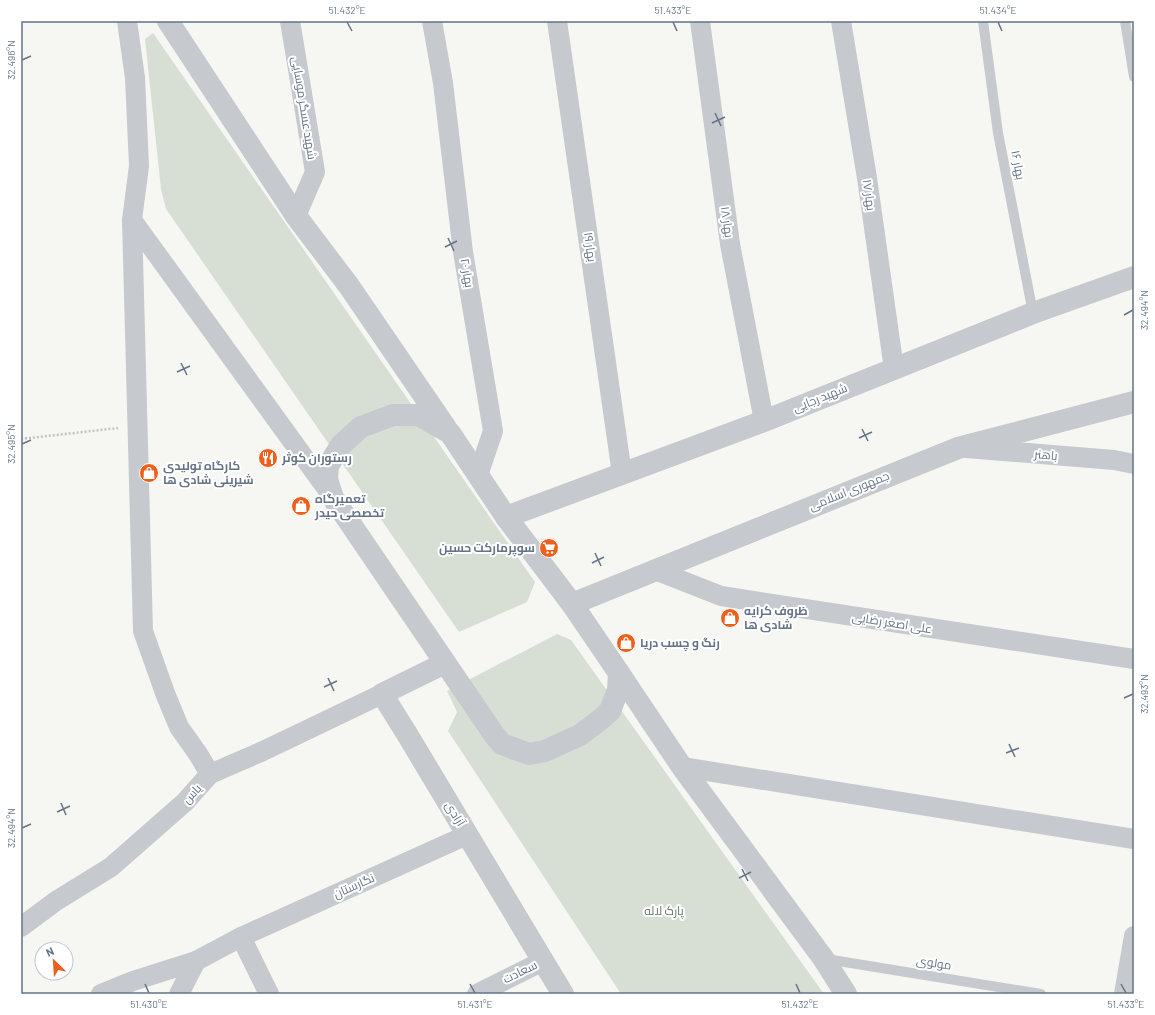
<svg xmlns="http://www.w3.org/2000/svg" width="1155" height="1015" font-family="Barlow,Cairo,sans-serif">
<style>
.green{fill:#d7dfd4}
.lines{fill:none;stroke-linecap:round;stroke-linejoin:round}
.path{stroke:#c0c1c4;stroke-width:2.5;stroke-dasharray:2 2;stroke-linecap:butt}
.service{stroke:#c6c9cd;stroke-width:10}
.minor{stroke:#c6c9cd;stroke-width:20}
.tertiary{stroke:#c6c9cd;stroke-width:22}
.ticks{fill:none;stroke:#647386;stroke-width:1.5}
.labels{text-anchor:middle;stroke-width:4;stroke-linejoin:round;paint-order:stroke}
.street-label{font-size:12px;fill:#647386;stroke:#fff}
.poi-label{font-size:12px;font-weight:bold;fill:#647386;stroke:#fff;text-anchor:start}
.park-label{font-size:12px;fill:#62785f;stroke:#fff}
.neatline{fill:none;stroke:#647386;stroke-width:1.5}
.ticks-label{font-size:10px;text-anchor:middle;fill:#647386}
</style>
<rect width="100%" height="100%" fill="#f6f7f3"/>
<!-- green -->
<g class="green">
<path d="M 153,33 L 535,582 L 527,602 L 459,632 L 166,209 L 161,189 L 145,39 Z"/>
<path d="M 557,634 L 571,640 L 824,994 L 621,994 L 448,731 L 457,712 L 447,691 Z"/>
</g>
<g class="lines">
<!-- path -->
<path class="path" d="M 21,439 L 118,428"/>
<!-- service -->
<g class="service">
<path d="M 983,21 L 998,133 L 1033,313"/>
<path d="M 1125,21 L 1134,77"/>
<path d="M 826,959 L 1041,994"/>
</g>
<!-- minor -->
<g class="minor">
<path d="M 127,21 L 135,78 L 139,166 L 132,220 L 143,631 L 165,693 L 179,727 L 198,754 L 210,774"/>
<path d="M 290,21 L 315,172 L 296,216"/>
<path d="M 432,21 L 443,83 L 463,252 L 493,431 L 478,475"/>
<path d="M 557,21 L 622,474"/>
<path d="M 700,21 L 730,244 L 764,421"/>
<path d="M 841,21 L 867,178 L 894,369"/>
<path d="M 132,220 L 332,496"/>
<path d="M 966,448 L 1114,460 L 1134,464"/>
<path d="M 655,570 L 721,596 L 1134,659"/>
<path d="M 682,767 L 1134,839"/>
<path d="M 21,927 L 56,901 L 111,867 L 185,802 L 210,774 L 263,751 L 382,694"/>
<path d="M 241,937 L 269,994"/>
<path d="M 101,994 L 133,981 L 196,961 L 241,937 L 467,835"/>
<path d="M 179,994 L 196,961"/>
<path d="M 477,994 L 543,961"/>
<path d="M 1124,994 L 1134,936"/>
</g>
<!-- tertiary -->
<g class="tertiary">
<path d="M 168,21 L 296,216 L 349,286 L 446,428"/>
<path d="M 393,415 L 418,415 L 450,433 L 506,517 L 572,604 L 619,673 L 618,690 L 610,711 L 601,719 L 580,735 L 545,751 L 529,754 L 502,744 L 495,736 L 333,498 L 327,479 L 328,466 L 341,445 L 361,427 Z"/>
<path d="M 506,517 L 764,421 L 1033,313 L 1134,277"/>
<path d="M 572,604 L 958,448 L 1134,402"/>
<path d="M 445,663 L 382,694 L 407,734 L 543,961 L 563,994"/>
<path d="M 619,673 L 682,767 L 823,958 L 846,994"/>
</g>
</g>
<!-- ticks -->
<path class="ticks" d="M 347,22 L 352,31M 673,22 L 677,31M 998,22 L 1002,31M 22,60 L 31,56M 715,113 L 721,126M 712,123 L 725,117M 448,238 L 454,251M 445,247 L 457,241M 1124,315 L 1133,310M 181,363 L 187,375M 177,372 L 190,366M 862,429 L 868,441M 859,438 L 872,432M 22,444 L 31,440M 595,553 L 601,566M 592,563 L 604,557M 328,678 L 334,691M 324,687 L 337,681M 1124,698 L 1133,694M 1009,744 L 1015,757M 1006,753 L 1019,748M 61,803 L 66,815M 57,812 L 70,806M 22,828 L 31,824M 742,869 L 748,881M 739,878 L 751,872M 145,984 L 149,993M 470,984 L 475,993M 796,984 L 800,993M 1121,984 L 1126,993"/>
<!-- icons -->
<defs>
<g id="restaurant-disc" transform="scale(1)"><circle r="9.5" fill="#ed601c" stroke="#fff"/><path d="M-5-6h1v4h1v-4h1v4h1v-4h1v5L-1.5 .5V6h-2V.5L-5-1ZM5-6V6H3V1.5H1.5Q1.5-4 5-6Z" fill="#fff"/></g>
<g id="shop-disc" transform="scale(1)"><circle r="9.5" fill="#ed601c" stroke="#fff"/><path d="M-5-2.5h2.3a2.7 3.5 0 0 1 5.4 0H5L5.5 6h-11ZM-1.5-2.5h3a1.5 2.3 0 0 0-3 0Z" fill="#fff"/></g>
<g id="supermarket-disc" transform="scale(1)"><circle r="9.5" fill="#ed601c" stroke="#fff"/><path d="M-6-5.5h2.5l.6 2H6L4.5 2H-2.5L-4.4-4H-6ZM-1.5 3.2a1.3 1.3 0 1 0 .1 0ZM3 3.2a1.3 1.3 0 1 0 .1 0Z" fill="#fff"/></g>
</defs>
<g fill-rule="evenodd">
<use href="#restaurant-disc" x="268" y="458"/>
<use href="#shop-disc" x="149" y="473"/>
<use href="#shop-disc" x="301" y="506"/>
<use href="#supermarket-disc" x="549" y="548"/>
<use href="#shop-disc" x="730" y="618"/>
<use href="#shop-disc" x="626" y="643"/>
</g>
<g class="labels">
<!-- street labels -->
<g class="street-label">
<text transform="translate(304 108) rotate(81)" y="4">شهید عسگر موسایی</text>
<text transform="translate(1018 165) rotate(79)" y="4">بهار ۱۶</text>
<text transform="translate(869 195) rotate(82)" y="4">بهار ۱۷</text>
<text transform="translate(727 222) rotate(82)" y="4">بهار ۱۸</text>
<text transform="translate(590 247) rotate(82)" y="4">بهار ۱۹</text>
<text transform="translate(467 273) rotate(80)" y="4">بهار ۲۰</text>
<text transform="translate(820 398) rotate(-22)" y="4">شهید رجایی</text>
<text transform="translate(1046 455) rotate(5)" y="4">باهنر</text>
<text transform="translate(849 491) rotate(-22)" y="4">جمهوری اسلامی</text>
<text transform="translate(892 623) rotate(9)" y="4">علی اصغر رضایی</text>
<text transform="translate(192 794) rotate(-47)" y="4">یاس</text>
<text transform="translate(455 814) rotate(59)" y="4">آزادی</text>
<text transform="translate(354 886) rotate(-24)" y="4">نگارستان</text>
<text transform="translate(934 963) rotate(9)" y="4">مولوی</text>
<text transform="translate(520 972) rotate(-26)" y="4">سعادت</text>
</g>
<!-- poi labels -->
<g class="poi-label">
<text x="282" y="462">رستوران کوثر</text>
<text x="163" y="470">کارگاه تولیدی<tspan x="163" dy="14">شیرینی شادی ها</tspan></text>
<text x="315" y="503">تعمیرگاه<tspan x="315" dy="14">تخصصی حیدر</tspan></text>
<text x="535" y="552" text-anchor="end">سوپرمارکت حسین</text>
<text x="744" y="615">ظروف کرایه<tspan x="744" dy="14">شادی ها</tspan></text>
<text x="640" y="647">رنگ و چسب دریا</text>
</g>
<!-- park labels -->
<g class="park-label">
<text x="664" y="915">پارک لاله</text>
</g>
</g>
<!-- border -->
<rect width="1155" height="1015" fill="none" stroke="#ffffff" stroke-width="44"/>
<!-- north arrow -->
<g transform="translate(54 961) rotate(335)"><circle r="19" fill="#ffffff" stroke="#c1c7cf"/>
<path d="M0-3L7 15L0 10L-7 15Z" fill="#ed601c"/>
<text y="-6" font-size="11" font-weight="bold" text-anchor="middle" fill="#647386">N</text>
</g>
<rect x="22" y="22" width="1111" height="971" class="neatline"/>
<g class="ticks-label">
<text x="347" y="14">51.432°E</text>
<text x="673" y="14">51.433°E</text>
<text x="998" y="14">51.434°E</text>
<text transform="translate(11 60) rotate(-90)" y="4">32.496°N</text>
<text transform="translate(1144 310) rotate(-90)" y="4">32.494°N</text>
<text transform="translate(11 444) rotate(-90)" y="4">32.495°N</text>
<text transform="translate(1144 694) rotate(-90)" y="4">32.493°N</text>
<text transform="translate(11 828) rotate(-90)" y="4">32.494°N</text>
<text x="149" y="1008">51.430°E</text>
<text x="475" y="1008">51.431°E</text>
<text x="800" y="1008">51.432°E</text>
<text x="1126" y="1008">51.433°E</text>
</g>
</svg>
